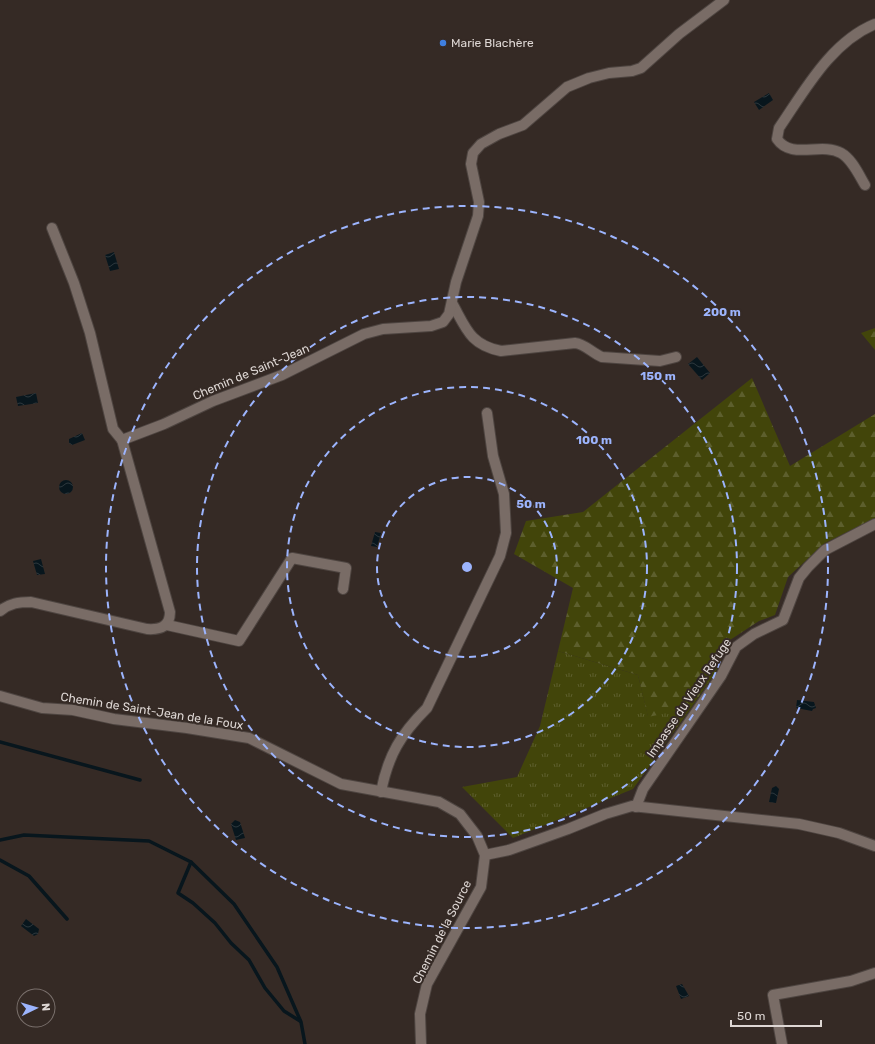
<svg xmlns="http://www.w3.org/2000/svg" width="875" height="1044" font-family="Rubik,sans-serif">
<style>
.grass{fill:url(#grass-tufts)}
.forest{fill:url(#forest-firs)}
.water{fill:url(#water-waves)}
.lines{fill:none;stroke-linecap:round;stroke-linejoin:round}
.stream{stroke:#08161d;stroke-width:3.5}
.minor-casing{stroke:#4e4541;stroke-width:12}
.minor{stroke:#796c66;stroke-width:10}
.ring{fill:none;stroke:#9cb4fd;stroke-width:2;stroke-dasharray:7 5}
.shop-dot{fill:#3f7fe0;stroke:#352a25;stroke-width:1.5}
.labels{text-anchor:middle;stroke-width:4;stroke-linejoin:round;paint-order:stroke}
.poi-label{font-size:12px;fill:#ded7d4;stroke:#352a25;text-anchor:start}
.street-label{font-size:12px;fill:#ded7d4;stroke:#352a25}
.centre{fill:#9cb4fd;stroke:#352a25;stroke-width:2}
.ring-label{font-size:12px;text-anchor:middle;font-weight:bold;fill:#9cb4fd;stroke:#352a25;stroke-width:4;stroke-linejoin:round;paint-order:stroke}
</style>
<defs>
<pattern id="grass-tufts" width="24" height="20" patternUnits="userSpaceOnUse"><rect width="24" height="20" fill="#42450a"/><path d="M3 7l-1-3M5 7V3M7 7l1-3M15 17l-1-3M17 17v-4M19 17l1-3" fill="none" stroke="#5d5f2d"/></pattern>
<pattern id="forest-firs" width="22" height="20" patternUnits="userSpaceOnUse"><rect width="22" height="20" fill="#42450a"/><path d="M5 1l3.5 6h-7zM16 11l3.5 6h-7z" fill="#5d5f2d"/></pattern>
<pattern id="water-waves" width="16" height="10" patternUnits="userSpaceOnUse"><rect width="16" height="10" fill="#08161d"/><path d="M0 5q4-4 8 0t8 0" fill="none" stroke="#2c373d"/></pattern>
</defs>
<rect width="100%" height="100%" fill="#352a25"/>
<!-- grass -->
<path class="grass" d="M 558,651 L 638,675 L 648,716 L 691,708 L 633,789 L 513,838 L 462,787 L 517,777 L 540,726 Z"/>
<!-- forest -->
<g class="forest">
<path d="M 875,328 L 875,350 L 861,333 Z"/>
<path d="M 752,378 L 790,466 L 875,414 L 875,518 L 825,543 L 788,577 L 775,615 L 759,621 L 730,640 L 715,673 L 691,708 L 648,717 L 638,675 L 558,651 L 573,588 L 514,554 L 526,521 L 583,512 Z"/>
</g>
<!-- water -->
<g class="water">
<path d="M 769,93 L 773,100 L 759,110 L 754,102 Z"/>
<path d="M 114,252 L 119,269 L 110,271 L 105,255 Z"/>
<path d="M 697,357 L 710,373 L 702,380 L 688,364 Z"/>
<path d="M 36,393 L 38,403 L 18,406 L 16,397 Z"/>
<path d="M 82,433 L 85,440 L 72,445 L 69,443 L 69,439 Z"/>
<circle cx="66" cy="487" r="7"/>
<path d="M 375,532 L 381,533 L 377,547 L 371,546 Z"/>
<path d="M 41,559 L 45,574 L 37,575 L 33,561 Z"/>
<path d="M 797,700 L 814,702 L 816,708 L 813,709 L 812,711 L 796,708 Z"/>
<path d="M 776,786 L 779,789 L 776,803 L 769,802 L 772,788 Z"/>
<path d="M 235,820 L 240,822 L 245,838 L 236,840 L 231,824 Z"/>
<path d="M 26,919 L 39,929 L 38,934 L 34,936 L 21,926 Z"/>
<path d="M 682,984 L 689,996 L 681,999 L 676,986 Z"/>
</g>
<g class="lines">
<!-- stream -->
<g class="stream">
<path d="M 0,742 L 140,780"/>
<path d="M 0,840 L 24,835 L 149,841 L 191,862 L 234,904 L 277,967 L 301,1022 L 305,1044"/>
<path d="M 0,860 L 29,876 L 67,919"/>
<path d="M 191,862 L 178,893 L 193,903 L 215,923 L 231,943 L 249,960 L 265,988 L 284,1011 L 300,1021"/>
</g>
<!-- minor casing -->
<g class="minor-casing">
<g id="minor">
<path d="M 865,185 C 859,175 852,159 841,153 C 821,142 791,160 777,139 L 779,128 C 805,90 831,42 875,24"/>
<path d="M 52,228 L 74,283 L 90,333 L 113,429 L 122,440"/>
<path d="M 452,303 C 466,328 470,345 501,351 L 575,343 C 585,344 592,353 602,357 L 660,361 L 676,357"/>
<path d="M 0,611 C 10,603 19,602 31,602 L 147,629 C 161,630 170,626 170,612 L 122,440 L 164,424 L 213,401 L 282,375 L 364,334 L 383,329 L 431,326 L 443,322 L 449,314 L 456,282 L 478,216 L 479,202 L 471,164 L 473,153 L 481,144 L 499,134 L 523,125 L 567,87 L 589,78 L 609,73 L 632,71 L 641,68 L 679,34 L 724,0"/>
<path d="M 167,625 L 239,641 L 292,558 L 346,568 L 343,589"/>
<path d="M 0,696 L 42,708 L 73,710 L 114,719 L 187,728 L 249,738 L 341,784 L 439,802 L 460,814 L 477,836 L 485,855 L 481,887 L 427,984 L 420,1014 L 421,1044"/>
<path d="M 381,792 C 388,755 401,734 427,708 L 500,556 L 506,533 L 504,494 L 493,456 L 487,413"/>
<path d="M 636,807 L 643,789 L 721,676 L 736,647 L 754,634 L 783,620 L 799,578 L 808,567 L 825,550 L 875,524"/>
<path d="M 485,855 L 509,850 L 568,829 L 605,814 L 632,806 L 799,824 L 839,833 L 875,846"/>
<path d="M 782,1044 L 773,995 L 851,981 L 875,973"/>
</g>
</g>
<!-- minor -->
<use href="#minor" class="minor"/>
</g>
<!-- distance rings -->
<g class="ring">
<circle cx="467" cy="567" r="90"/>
<circle cx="467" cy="567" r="180"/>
<circle cx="467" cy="567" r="270"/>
<circle cx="467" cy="567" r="361"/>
</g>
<!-- markers -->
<circle class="shop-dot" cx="443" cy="43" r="4"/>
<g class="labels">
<!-- poi labels -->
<g class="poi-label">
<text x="451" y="47">Marie Blachère</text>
</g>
<!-- street labels -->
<g class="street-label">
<text transform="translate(251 372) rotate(-23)" y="4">Chemin de Saint-Jean</text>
<text transform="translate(689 698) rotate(-56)" y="4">Impasse du Vieux Refuge</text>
<text transform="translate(152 711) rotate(9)" y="4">Chemin de Saint-Jean de la Foux</text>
<text transform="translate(442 932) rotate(-63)" y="4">Chemin de la Source</text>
</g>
</g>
<circle cx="467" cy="567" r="6" class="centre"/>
<g class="ring-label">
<text x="722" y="316">200 m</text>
<text x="658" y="380">150 m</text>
<text x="594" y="444">100 m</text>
<text x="531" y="508">50 m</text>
</g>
<!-- north arrow -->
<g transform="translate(36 1008) rotate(85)"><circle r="19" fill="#352a25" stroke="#796f6b"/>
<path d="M0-3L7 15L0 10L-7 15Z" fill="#9cb4fd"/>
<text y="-6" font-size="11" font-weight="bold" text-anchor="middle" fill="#ded7d4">N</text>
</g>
<!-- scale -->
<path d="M731 1020v6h90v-6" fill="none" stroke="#ded7d4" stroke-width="2"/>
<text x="737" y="1020" font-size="12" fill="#ded7d4" stroke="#352a25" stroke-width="3" paint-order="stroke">50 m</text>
</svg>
